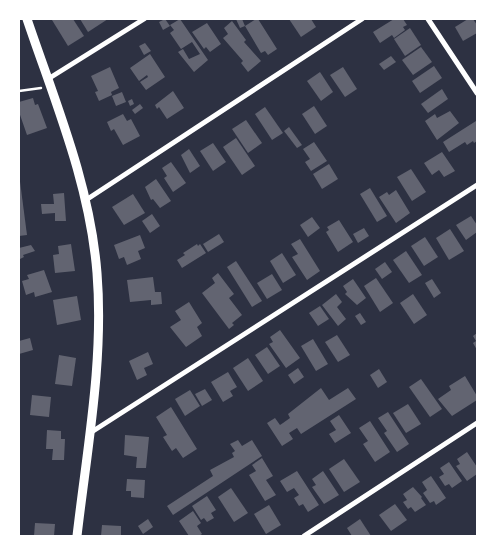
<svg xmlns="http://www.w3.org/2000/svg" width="496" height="555" font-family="Rubik,sans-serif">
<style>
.building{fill:#626471}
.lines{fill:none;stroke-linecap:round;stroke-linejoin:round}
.path{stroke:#fff;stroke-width:2.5}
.minor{stroke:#fff;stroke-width:5}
.tertiary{stroke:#fff;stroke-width:9}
</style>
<rect width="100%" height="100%" fill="#2d3142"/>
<!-- building -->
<g class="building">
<path d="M 73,19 L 84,36 L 68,46 L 52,20 Z"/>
<path d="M 80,19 L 108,19 L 88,32 Z"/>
<path d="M 165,19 L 170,26 L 163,30 L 159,22 Z"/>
<path d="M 180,19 L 208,60 L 194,72 L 178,52 L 183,49 L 189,59 L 200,54 L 192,42 L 181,49 L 170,33 L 174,30 L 170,25 Z"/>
<path d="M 236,19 L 242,19 L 245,26 L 240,28 Z"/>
<path d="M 256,19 L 258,19 L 277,49 L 268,55 L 265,51 L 261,53 L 245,26 Z"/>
<path d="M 289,19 L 311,19 L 316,27 L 301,37 Z"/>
<path d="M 394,19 L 403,19 L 407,25 L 403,27 L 405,30 L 394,38 L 392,35 L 380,43 L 373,32 Z"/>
<path d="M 468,19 L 473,19 L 477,25 L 477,33 L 463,41 L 455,27 Z"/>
<path d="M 232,21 L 246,40 L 244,42 L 261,61 L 248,72 L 241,63 L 243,61 L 223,38 L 228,34 L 224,28 Z"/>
<path d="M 207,23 L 221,44 L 210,52 L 206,47 L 204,49 L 192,32 Z"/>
<path d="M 410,28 L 421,45 L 405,56 L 394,39 Z"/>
<path d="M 145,43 L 151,51 L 144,55 L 139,46 Z"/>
<path d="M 421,47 L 432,62 L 413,75 L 402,60 Z"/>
<path d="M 150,54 L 165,77 L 146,90 L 140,82 L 148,77 L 147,75 L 139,81 L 130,68 Z"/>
<path d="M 391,56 L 396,62 L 384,70 L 379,64 Z"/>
<path d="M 434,66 L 442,78 L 420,93 L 412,81 Z"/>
<path d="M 110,67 L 119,88 L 111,92 L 112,95 L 99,101 L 95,92 L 98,91 L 91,76 Z"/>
<path d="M 343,67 L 357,89 L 345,97 L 330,75 Z"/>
<path d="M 320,72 L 333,92 L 321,101 L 307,81 Z"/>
<path d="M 442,89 L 448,99 L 428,113 L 421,104 Z"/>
<path d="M 173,91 L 184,108 L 167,119 L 159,107 L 157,109 L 155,105 Z"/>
<path d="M 122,92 L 126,102 L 116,106 L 112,96 Z"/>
<path d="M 33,98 L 35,105 L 38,104 L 47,128 L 27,135 L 19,112 L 19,102 Z"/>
<path d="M 132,99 L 134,104 L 130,106 L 128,101 Z"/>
<path d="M 140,104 L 143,108 L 135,114 L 132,110 Z"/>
<path d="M 314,106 L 327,126 L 315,134 L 302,114 Z"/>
<path d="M 265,107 L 283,133 L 272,140 L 255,114 Z"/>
<path d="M 450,111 L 459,123 L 437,140 L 425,121 L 435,114 L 437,118 Z"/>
<path d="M 123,114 L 127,121 L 131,119 L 140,136 L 123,145 L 114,129 L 111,131 L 107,122 Z"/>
<path d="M 246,120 L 262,143 L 248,153 L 232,129 Z"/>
<path d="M 476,121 L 477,141 L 474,143 L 473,141 L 467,145 L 465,142 L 449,152 L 443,142 Z"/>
<path d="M 289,127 L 302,145 L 297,148 L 284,131 Z"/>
<path d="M 236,138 L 255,166 L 242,175 L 223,147 Z"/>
<path d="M 314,142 L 327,161 L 311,171 L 305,162 L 310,159 L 303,149 Z"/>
<path d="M 213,143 L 226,162 L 213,171 L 200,151 Z"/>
<path d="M 189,149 L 200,166 L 190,173 L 181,155 Z"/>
<path d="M 442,152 L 455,171 L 444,177 L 439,170 L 432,175 L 424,163 Z"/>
<path d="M 171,162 L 186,183 L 173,192 L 164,178 L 167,176 L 162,168 Z"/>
<path d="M 329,164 L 338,179 L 322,189 L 313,174 Z"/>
<path d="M 411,169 L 426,192 L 412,201 L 397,177 Z"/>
<path d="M 19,174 L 27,235 L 19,236 Z"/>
<path d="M 156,179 L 171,201 L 160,208 L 153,199 L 151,200 L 145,187 Z"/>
<path d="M 370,188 L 387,216 L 377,222 L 360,194 Z"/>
<path d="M 396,190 L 410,213 L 396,223 L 379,197 L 387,192 L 389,195 Z"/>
<path d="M 64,193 L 66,221 L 55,221 L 55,213 L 42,214 L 41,204 L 54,204 L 53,194 Z"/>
<path d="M 133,194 L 145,213 L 124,225 L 112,207 Z"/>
<path d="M 152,214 L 160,226 L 150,233 L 142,221 Z"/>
<path d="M 471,216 L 477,225 L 477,232 L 466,240 L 456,225 Z"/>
<path d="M 312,217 L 320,228 L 308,237 L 300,225 Z"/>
<path d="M 339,220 L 353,242 L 338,252 L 326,232 L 329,230 L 327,227 Z"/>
<path d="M 364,228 L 369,236 L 358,243 L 353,234 Z"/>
<path d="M 450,229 L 464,251 L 449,260 L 436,238 Z"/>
<path d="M 219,234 L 224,242 L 208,252 L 203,244 Z"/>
<path d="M 140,235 L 145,248 L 138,251 L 141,259 L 127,265 L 124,257 L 119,259 L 114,245 Z"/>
<path d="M 425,237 L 438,257 L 424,266 L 411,246 Z"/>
<path d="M 300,239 L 320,271 L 307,280 L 292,257 L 298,254 L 291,244 Z"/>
<path d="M 71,244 L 75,271 L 55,273 L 53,255 L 59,254 L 58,246 Z"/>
<path d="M 197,244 L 198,246 L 200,244 L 206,253 L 182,268 L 177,260 L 185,255 L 183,253 Z"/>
<path d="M 31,245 L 35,251 L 23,255 L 24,257 L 20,259 L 19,248 Z"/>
<path d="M 406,251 L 422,275 L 409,283 L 393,260 Z"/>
<path d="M 282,253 L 296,275 L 283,283 L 270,261 Z"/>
<path d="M 236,261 L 262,301 L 252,307 L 227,267 Z"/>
<path d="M 385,262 L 392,272 L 382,279 L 375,269 Z"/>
<path d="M 44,270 L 52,292 L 35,297 L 34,292 L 26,295 L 22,281 L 29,279 L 27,275 Z"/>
<path d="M 218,273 L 234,294 L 229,298 L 242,315 L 232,323 L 234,325 L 229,329 L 202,293 L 215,283 L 212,278 Z"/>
<path d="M 272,274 L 282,290 L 267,299 L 257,283 Z"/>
<path d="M 153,277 L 155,292 L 161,292 L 162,304 L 151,305 L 151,300 L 130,302 L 127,280 Z"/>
<path d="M 376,278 L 393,303 L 380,312 L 364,286 Z"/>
<path d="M 353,279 L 366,298 L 357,305 L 345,294 L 347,292 L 343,286 Z"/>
<path d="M 432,279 L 441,293 L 434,298 L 425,283 Z"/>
<path d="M 336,294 L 342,302 L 337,307 L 346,319 L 338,326 L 322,305 Z"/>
<path d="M 413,294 L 427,315 L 414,324 L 400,303 Z"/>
<path d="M 77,296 L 81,320 L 57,325 L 53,300 Z"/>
<path d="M 189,302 L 202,323 L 197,327 L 202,336 L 186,347 L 170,327 L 181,320 L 175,311 Z"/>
<path d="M 320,306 L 329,319 L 318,326 L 309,313 Z"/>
<path d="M 360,313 L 366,322 L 361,325 L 355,316 Z"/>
<path d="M 280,330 L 300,358 L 286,368 L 269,344 L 273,342 L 270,337 Z"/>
<path d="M 477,333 L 477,350 L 473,343 L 476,341 L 473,336 Z"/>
<path d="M 337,335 L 350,355 L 338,362 L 325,342 Z"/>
<path d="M 30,338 L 33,350 L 19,354 L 19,341 Z"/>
<path d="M 313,339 L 328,364 L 316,371 L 301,346 Z"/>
<path d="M 267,347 L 280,366 L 268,374 L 255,355 Z"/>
<path d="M 148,352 L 153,364 L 144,368 L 147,375 L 137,380 L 129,361 Z"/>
<path d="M 59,355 L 76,358 L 72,386 L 55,384 Z"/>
<path d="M 248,358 L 263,381 L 248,391 L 233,368 Z"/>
<path d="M 298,368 L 304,377 L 294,384 L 288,375 Z"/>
<path d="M 379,369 L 387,382 L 378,388 L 370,375 Z"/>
<path d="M 228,372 L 237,387 L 230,391 L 233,396 L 223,402 L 211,382 Z"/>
<path d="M 465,376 L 477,396 L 477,400 L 452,416 L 438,399 L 451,390 L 449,386 Z"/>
<path d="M 421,379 L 442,409 L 430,417 L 409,387 Z"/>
<path d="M 321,388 L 329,400 L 348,388 L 356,399 L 301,434 L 297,428 L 289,433 L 293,439 L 282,446 L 267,423 L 275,418 L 280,425 L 283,423 L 290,418 L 288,414 Z"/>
<path d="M 205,389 L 212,400 L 202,406 L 195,394 Z"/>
<path d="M 190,390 L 200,406 L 185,416 L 175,399 Z"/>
<path d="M 32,395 L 51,397 L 49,417 L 30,415 Z"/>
<path d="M 408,404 L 421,424 L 406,433 L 393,413 Z"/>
<path d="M 171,407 L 197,449 L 183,458 L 176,448 L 172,451 L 163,437 L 167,435 L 156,417 Z"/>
<path d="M 388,412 L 409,444 L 397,452 L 384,433 L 387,431 L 378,418 Z"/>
<path d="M 339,415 L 351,433 L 335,443 L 329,434 L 336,430 L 330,421 Z"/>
<path d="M 370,421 L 390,452 L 375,462 L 363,444 L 368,441 L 359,428 Z"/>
<path d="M 47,430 L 61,431 L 61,439 L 65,439 L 64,460 L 52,460 L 53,449 L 46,449 Z"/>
<path d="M 125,435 L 149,437 L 146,468 L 136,468 L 137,457 L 124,455 Z"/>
<path d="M 238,440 L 242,446 L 252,440 L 262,456 L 173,515 L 167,506 L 213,476 L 210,470 L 234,457 L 232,453 L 235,451 L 230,444 Z"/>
<path d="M 467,452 L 477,467 L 477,474 L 467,481 L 456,466 L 460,464 L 457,459 Z"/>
<path d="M 262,458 L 273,476 L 266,480 L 276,495 L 265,501 L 249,475 L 256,471 L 252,465 Z"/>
<path d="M 344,459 L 360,482 L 344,492 L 329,469 Z"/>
<path d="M 449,462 L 462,481 L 452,488 L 449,484 L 445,486 L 439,477 L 444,474 L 440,468 Z"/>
<path d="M 297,471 L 319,505 L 308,512 L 303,504 L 299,506 L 294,498 L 299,495 L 294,488 L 287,492 L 280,481 Z"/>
<path d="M 323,471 L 339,495 L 324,504 L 312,487 L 316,485 L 312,479 Z"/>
<path d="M 431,476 L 446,498 L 436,505 L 434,501 L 430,503 L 423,493 L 427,490 L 422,482 Z"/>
<path d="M 127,479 L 145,480 L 144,498 L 131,497 L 131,491 L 126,491 Z"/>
<path d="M 413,487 L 422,497 L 421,498 L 426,505 L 415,512 L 411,507 L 408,509 L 403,502 L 407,500 L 403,494 Z"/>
<path d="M 231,488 L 248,513 L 234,522 L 218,497 Z"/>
<path d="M 207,496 L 216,510 L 211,513 L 214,518 L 207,522 L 204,518 L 201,520 L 192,506 Z"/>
<path d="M 395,504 L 407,520 L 391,531 L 379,515 Z"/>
<path d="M 269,505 L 281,525 L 266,534 L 254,514 Z"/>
<path d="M 193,511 L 201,523 L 197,526 L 202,534 L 199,536 L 189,536 L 179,521 Z"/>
<path d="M 148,519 L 153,527 L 143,534 L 138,526 Z"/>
<path d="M 360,519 L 371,536 L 352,536 L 347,528 Z"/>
<path d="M 35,523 L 55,524 L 54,536 L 34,536 Z"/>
<path d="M 102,525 L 121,526 L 121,536 L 101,536 Z"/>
</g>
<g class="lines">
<!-- path -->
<path class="path" d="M 19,91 L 41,88"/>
<!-- minor -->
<g class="minor">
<path d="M 428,19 L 477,93"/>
<path d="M 48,79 L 144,19"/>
<path d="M 86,200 L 362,19"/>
<path d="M 90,433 L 477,185"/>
<path d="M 304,536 L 477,423"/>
</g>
<!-- tertiary -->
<path class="tertiary" d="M 27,19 C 55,102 90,184 97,273 C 104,360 87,449 77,536"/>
</g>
<!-- border -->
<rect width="496" height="555" fill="none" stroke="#ffffff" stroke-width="40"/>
</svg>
